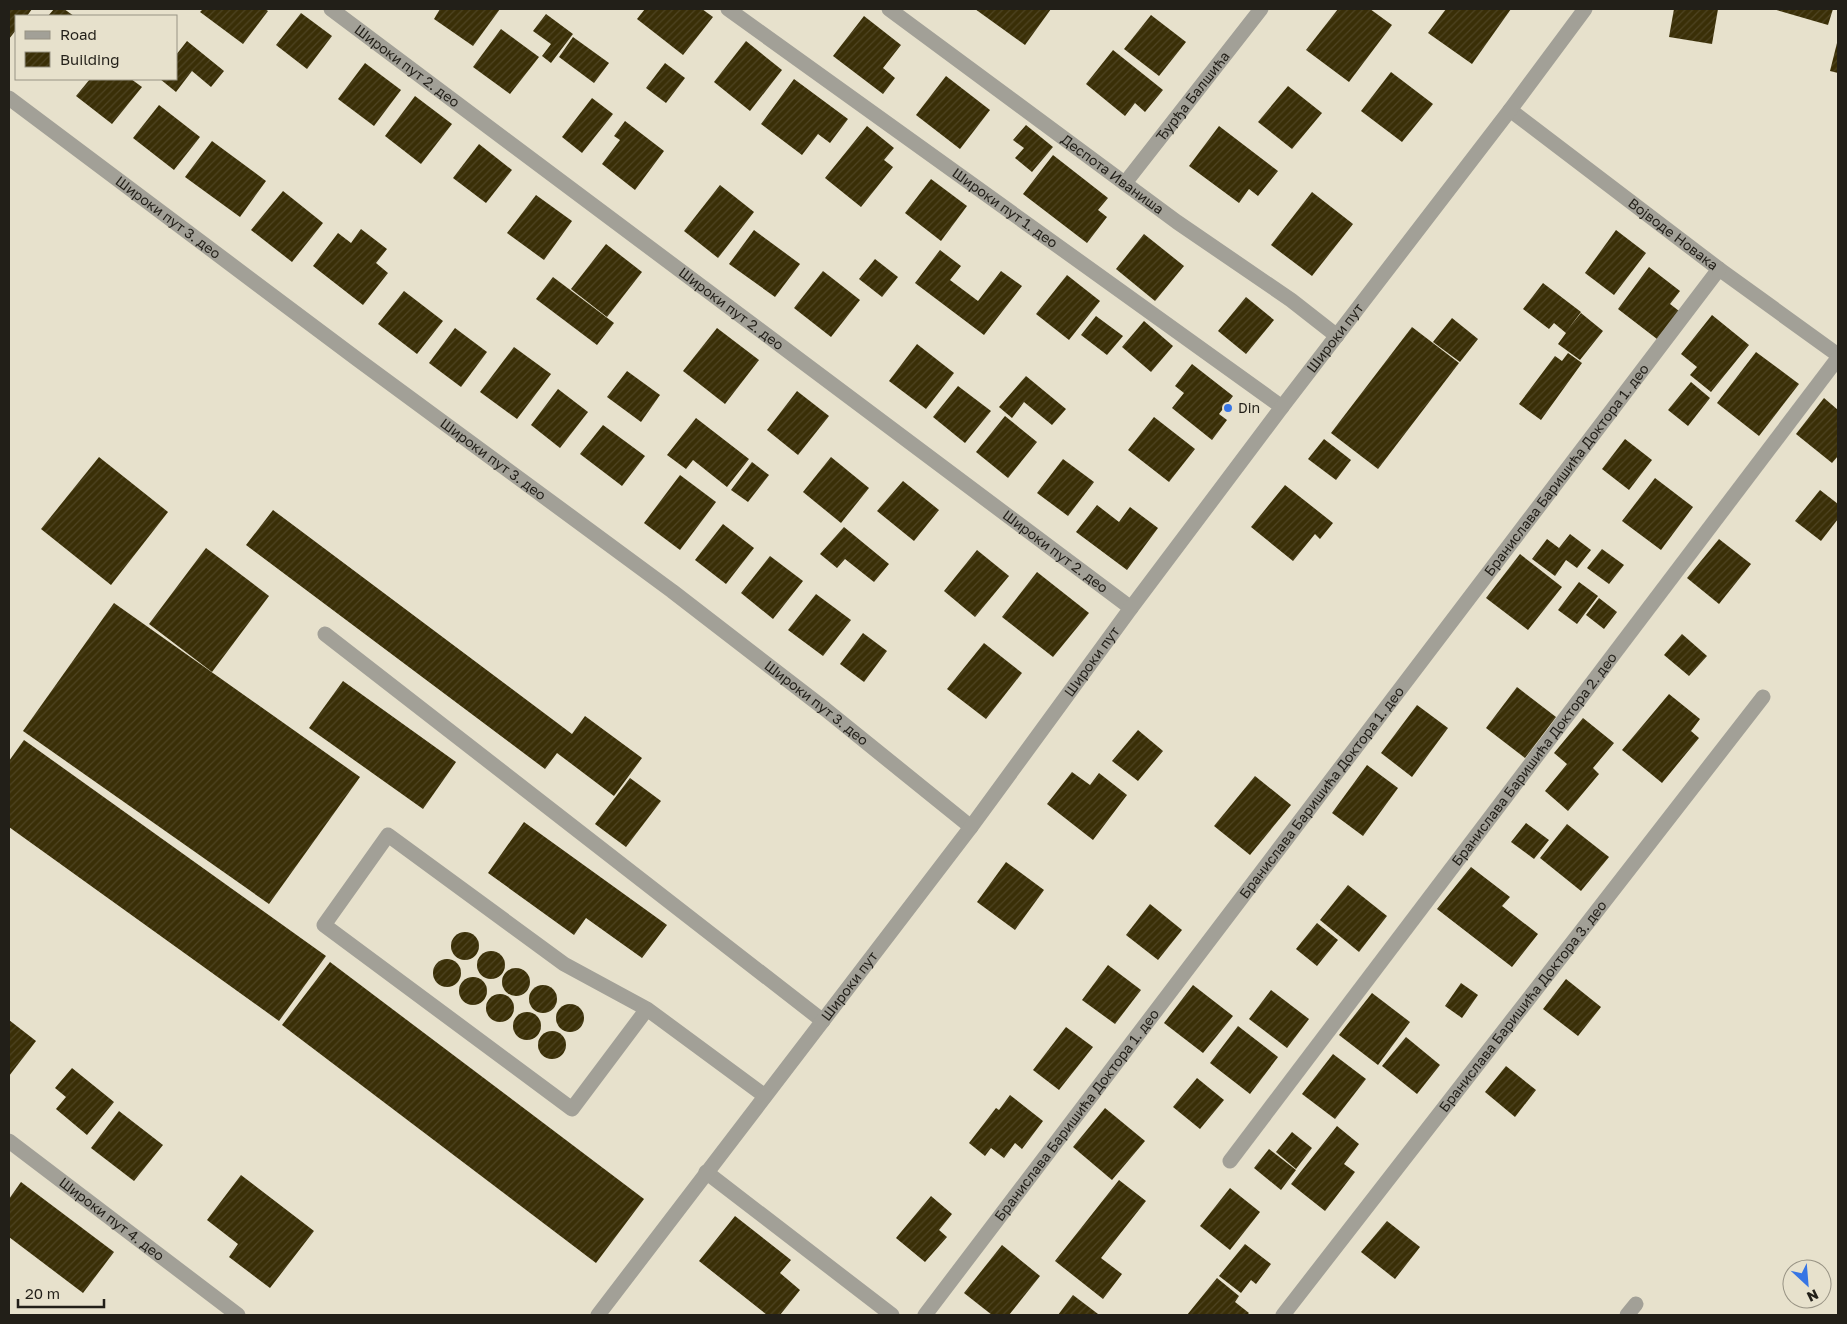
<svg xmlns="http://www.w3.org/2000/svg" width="1847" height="1324" font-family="'Golos Text',sans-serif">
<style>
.building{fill:url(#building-hatch)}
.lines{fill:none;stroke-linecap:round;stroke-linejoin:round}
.service{stroke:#a2a097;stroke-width:15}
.minor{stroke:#a2a097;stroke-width:15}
.poi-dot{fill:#3775e4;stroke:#e7e1cc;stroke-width:2}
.labels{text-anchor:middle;stroke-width:5;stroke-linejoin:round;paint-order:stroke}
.street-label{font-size:14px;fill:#221f18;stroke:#e7e1cc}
.poi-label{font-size:14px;fill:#221f18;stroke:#e7e1cc;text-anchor:start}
</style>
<defs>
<pattern id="building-hatch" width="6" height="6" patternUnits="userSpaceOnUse" patternTransform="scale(1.25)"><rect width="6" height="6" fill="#3a2f07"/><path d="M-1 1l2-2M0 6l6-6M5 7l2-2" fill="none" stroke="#4e4422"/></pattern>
</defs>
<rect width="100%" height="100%" fill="#e7e1cc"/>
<!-- building -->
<g class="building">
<path d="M 9,9 L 32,9 L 27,16 L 16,16 L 16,30 L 9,39 Z"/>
<path d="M 54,9 L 64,9 L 74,16 L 48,16 Z"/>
<path d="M 203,9 L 265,9 L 268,11 L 243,44 L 200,12 Z"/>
<path d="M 440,9 L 500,9 L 473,46 L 434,19 Z"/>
<path d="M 645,9 L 702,9 L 713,17 L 683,55 L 637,19 Z"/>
<path d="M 975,9 L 1051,9 L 1025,45 Z"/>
<path d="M 1338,9 L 1370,9 L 1392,25 L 1349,82 L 1306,50 Z"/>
<path d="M 1446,9 L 1511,9 L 1472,64 L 1428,33 Z"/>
<path d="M 1674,9 L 1718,9 L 1712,44 L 1669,37 Z"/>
<path d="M 1773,9 L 1833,9 L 1828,25 Z"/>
<path d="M 301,13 L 332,36 L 307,69 L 276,45 Z"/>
<path d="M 546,14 L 573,34 L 551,63 L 542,56 L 551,44 L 533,31 Z"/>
<path d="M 1151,15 L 1186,42 L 1159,76 L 1124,49 Z"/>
<path d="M 864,16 L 901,45 L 883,68 L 895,78 L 883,94 L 833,56 Z"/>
<path d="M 501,29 L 539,57 L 510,94 L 473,67 Z"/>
<path d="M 573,37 L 609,63 L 594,83 L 559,57 Z"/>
<path d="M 1838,39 L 1838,73 L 1830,71 Z"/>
<path d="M 187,41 L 224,71 L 211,87 L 192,71 L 176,92 L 160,79 L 176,79 L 176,55 Z"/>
<path d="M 746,41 L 782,70 L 750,111 L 714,82 Z"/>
<path d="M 1113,50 L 1163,90 L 1145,112 L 1135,103 L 1125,116 L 1086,84 Z"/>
<path d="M 365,63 L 401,90 L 374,126 L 338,99 Z"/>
<path d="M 665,63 L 685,78 L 666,103 L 646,88 Z"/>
<path d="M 1391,72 L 1433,104 L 1402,142 L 1361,111 Z"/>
<path d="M 946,76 L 990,110 L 960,149 L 916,115 Z"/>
<path d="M 90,79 L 131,79 L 142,87 L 112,124 L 76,96 Z"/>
<path d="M 794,79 L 848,119 L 830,143 L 818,134 L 802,155 L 761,124 Z"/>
<path d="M 1288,86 L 1322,113 L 1292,149 L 1258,122 Z"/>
<path d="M 415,96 L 452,124 L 421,164 L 385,136 Z"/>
<path d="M 592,98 L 613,114 L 582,153 L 562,137 Z"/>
<path d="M 159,105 L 200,137 L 174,170 L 133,138 Z"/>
<path d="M 625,121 L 664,151 L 635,190 L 602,164 L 620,140 L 614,136 Z"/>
<path d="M 1026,125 L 1053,147 L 1032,172 L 1015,158 L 1024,148 L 1013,140 Z"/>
<path d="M 867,126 L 894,148 L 884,160 L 893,167 L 861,207 L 825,178 Z"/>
<path d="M 1219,126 L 1278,171 L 1258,196 L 1249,189 L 1239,203 L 1189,166 Z"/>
<path d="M 212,141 L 266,181 L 240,217 L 185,177 Z"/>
<path d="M 479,144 L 512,170 L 486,203 L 453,178 Z"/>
<path d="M 1053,155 L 1108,198 L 1098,210 L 1107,217 L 1087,243 L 1023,194 Z"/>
<path d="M 931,179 L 967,206 L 941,241 L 905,213 Z"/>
<path d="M 720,185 L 754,212 L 718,258 L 684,231 Z"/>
<path d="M 283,191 L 323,223 L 292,262 L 251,230 Z"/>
<path d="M 1312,192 L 1353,224 L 1312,276 L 1271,245 Z"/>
<path d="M 536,195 L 572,221 L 544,260 L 507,233 Z"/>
<path d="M 361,229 L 387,249 L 376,263 L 388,273 L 363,305 L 313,266 L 338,233 L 351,243 Z"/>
<path d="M 754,230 L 800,264 L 775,297 L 729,264 Z"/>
<path d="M 1616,230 L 1646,253 L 1614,295 L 1585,273 Z"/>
<path d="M 1144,234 L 1184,266 L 1155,301 L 1116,269 Z"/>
<path d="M 606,244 L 642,272 L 607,317 L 571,289 Z"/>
<path d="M 940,250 L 961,266 L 950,280 L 978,301 L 1001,271 L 1022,286 L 984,335 L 915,283 Z"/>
<path d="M 875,259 L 898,277 L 882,297 L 859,279 Z"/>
<path d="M 1649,267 L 1680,291 L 1670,304 L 1679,311 L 1657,339 L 1618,309 Z"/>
<path d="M 823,271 L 860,300 L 831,337 L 794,308 Z"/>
<path d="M 1067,275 L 1100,301 L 1069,340 L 1036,314 Z"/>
<path d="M 553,277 L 614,323 L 597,345 L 536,299 Z"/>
<path d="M 1543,283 L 1581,312 L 1568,329 L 1581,313 L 1603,331 L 1580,360 L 1558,344 L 1566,333 L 1554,323 L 1549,329 L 1523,309 Z"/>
<path d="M 404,291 L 443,321 L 417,354 L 378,324 Z"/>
<path d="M 1246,297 L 1274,320 L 1246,354 L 1218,331 Z"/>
<path d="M 1712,315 L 1749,345 L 1711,392 L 1690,375 L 1697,367 L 1681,354 Z"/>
<path d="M 1096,316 L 1123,336 L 1107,355 L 1081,335 Z"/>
<path d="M 1452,318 L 1478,339 L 1460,362 L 1433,342 Z"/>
<path d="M 1144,321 L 1173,346 L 1151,372 L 1122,347 Z"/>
<path d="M 1412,327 L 1459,363 L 1378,469 L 1331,433 Z"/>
<path d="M 455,328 L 487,352 L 461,387 L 429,363 Z"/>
<path d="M 717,328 L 759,360 L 725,404 L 683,371 Z"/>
<path d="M 917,344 L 954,373 L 926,409 L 889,381 Z"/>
<path d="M 514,347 L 551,374 L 517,419 L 480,392 Z"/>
<path d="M 1756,352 L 1799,384 L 1759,436 L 1717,403 Z"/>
<path d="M 1568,353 L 1582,363 L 1541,420 L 1519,404 L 1555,356 L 1562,361 Z"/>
<path d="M 1192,364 L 1233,396 L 1219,414 L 1227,420 L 1212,440 L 1172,408 L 1184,393 L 1175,386 Z"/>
<path d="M 627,371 L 660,395 L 641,422 L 607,397 Z"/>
<path d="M 1026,376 L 1066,409 L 1052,425 L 1024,402 L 1012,418 L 999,407 Z"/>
<path d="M 1691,382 L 1710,398 L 1688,426 L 1668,410 Z"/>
<path d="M 958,386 L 991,411 L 965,443 L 933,417 Z"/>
<path d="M 558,389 L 588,412 L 560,448 L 531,425 Z"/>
<path d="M 797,391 L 829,416 L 798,455 L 767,430 Z"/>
<path d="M 1824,398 L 1838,410 L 1838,456 L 1832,463 L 1796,434 Z"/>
<path d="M 1005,416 L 1037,442 L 1008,478 L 976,452 Z"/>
<path d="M 1154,417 L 1195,449 L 1169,482 L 1128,450 Z"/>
<path d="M 696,418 L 749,459 L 727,487 L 693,460 L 686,469 L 667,455 Z"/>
<path d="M 603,425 L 645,456 L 622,486 L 580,454 Z"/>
<path d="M 1324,439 L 1351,460 L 1336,480 L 1308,459 Z"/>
<path d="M 1625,439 L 1652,460 L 1629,490 L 1602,469 Z"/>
<path d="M 99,457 L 168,512 L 111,585 L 41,529 Z"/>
<path d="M 831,457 L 869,488 L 841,523 L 803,492 Z"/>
<path d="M 1063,459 L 1094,482 L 1068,516 L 1037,493 Z"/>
<path d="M 752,462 L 769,475 L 748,502 L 731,490 Z"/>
<path d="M 680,475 L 716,502 L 680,550 L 644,523 Z"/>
<path d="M 1655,478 L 1693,507 L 1661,550 L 1622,521 Z"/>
<path d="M 903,481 L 939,510 L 914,541 L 877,511 Z"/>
<path d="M 1285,485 L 1333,523 L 1320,539 L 1315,534 L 1293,561 L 1251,527 Z"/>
<path d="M 1820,490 L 1838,504 L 1838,519 L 1821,541 L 1795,521 Z"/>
<path d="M 1097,505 L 1119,522 L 1130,507 L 1158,528 L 1127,570 L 1076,532 Z"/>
<path d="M 273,510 L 572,734 L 585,716 L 642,758 L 614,796 L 557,753 L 545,769 L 246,545 Z"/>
<path d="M 723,524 L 754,548 L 726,584 L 695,560 Z"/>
<path d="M 844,527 L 889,564 L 874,582 L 845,559 L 837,568 L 820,554 Z"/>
<path d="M 1570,534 L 1591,550 L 1577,568 L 1566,560 L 1555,576 L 1532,559 L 1547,539 L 1559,548 Z"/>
<path d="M 1719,539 L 1751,564 L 1719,604 L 1687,578 Z"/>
<path d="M 206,548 L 269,596 L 212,672 L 149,624 Z"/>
<path d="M 1602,549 L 1624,565 L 1609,584 L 1587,568 Z"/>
<path d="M 977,550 L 1009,576 L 975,617 L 944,591 Z"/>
<path d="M 1520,554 L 1562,587 L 1528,630 L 1486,598 Z"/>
<path d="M 770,556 L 803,581 L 773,619 L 741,593 Z"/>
<path d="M 1037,572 L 1089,613 L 1053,657 L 1002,617 Z"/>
<path d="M 1579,582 L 1598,596 L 1577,624 L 1558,610 Z"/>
<path d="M 816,594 L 851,620 L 823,656 L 788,630 Z"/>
<path d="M 1599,598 L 1617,612 L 1604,629 L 1586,615 Z"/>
<path d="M 114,603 L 360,777 L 269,904 L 23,731 Z"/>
<path d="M 863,633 L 887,651 L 864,682 L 840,664 Z"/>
<path d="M 1682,634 L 1707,656 L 1689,676 L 1664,655 Z"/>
<path d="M 984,643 L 1022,673 L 986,719 L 947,689 Z"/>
<path d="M 343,681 L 456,762 L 423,809 L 309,728 Z"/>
<path d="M 1517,687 L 1556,717 L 1525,758 L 1486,728 Z"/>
<path d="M 1669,694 L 1700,719 L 1691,731 L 1699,738 L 1662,783 L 1622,750 Z"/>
<path d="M 1417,705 L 1448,728 L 1412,777 L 1381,753 Z"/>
<path d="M 1583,718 L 1614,743 L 1593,768 L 1599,774 L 1568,811 L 1545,791 L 1567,764 L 1554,753 Z"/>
<path d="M 1138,730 L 1163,751 L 1138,781 L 1112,761 Z"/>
<path d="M 24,740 L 326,956 L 279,1021 L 9,827 L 9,761 Z"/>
<path d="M 1367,765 L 1398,788 L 1363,836 L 1332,813 Z"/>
<path d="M 1072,772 L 1090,785 L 1099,773 L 1127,795 L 1093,840 L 1047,804 Z"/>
<path d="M 1255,776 L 1291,805 L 1250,855 L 1214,826 Z"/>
<path d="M 630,778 L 661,801 L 626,847 L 595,824 Z"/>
<path d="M 524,822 L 667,925 L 642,958 L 586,918 L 574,935 L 488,873 Z"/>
<path d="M 1526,823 L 1549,840 L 1534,859 L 1511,842 Z"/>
<path d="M 1567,824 L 1609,857 L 1581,891 L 1540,858 Z"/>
<path d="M 1006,862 L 1044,890 L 1015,930 L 977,902 Z"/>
<path d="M 1471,867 L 1510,897 L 1502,906 L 1538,934 L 1512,967 L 1437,909 Z"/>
<path d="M 1348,885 L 1387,916 L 1359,952 L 1320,920 Z"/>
<path d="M 1150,904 L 1182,930 L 1158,960 L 1126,935 Z"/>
<path d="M 1317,923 L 1338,940 L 1317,966 L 1296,949 Z"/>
<circle cx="465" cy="946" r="14"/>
<circle cx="491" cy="965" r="14"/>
<circle cx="447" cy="973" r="14"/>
<path d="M 330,962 L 644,1199 L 596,1263 L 282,1025 Z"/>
<path d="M 1108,965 L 1141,990 L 1115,1024 L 1082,1000 Z"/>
<circle cx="516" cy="982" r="14"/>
<circle cx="473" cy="991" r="14"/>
<path d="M 1566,979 L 1601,1007 L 1578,1036 L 1543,1009 Z"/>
<path d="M 1461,983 L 1478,995 L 1462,1018 L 1445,1006 Z"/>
<path d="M 1193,985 L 1233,1016 L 1203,1053 L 1164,1023 Z"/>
<circle cx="543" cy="999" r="14"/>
<path d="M 1271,990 L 1309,1019 L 1287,1048 L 1249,1019 Z"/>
<path d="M 1372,993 L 1410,1022 L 1378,1065 L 1339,1035 Z"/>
<circle cx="500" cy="1008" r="14"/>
<circle cx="570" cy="1018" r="14"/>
<circle cx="527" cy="1026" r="14"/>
<path d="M 9,1020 L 36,1041 L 9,1076 Z"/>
<path d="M 1238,1026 L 1278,1057 L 1250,1094 L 1210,1063 Z"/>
<path d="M 1066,1027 L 1093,1047 L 1059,1090 L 1033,1070 Z"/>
<circle cx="552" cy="1045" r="14"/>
<path d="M 1406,1037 L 1440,1065 L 1417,1094 L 1382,1066 Z"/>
<path d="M 1333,1054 L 1366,1079 L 1335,1119 L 1302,1094 Z"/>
<path d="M 1506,1066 L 1536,1090 L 1515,1117 L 1485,1092 Z"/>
<path d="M 72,1068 L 114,1102 L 87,1135 L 56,1109 L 66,1097 L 55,1088 Z"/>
<path d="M 1197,1078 L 1224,1100 L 1200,1129 L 1173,1107 Z"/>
<path d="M 1010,1095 L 1043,1121 L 1022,1149 L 1015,1143 L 1004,1158 L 991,1148 L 985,1156 L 969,1143 L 996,1108 L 999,1110 Z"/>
<path d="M 1105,1108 L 1145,1141 L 1112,1180 L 1073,1147 Z"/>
<path d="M 119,1111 L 163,1145 L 134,1181 L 91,1148 Z"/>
<path d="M 1337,1126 L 1359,1144 L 1344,1164 L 1355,1172 L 1325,1211 L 1291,1184 Z"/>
<path d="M 1292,1132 L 1312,1148 L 1296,1169 L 1276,1152 Z"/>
<path d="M 1269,1149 L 1296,1170 L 1281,1190 L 1254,1168 Z"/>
<path d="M 241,1175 L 314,1231 L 270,1288 L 229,1257 L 238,1244 L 207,1220 Z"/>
<path d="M 1119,1180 L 1146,1201 L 1101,1258 L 1122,1274 L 1103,1299 L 1055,1261 Z"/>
<path d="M 21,1182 L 114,1252 L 83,1293 L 9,1237 L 9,1199 Z"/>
<path d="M 1230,1188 L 1260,1212 L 1230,1250 L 1200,1226 Z"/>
<path d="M 931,1196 L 952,1214 L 939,1230 L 947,1237 L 925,1262 L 896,1238 Z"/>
<path d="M 735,1216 L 791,1260 L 780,1273 L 800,1290 L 780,1315 L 767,1315 L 699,1261 Z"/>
<path d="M 1387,1221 L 1420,1247 L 1395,1279 L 1361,1252 Z"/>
<path d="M 1245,1244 L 1271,1264 L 1256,1284 L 1251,1280 L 1241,1293 L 1219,1276 Z"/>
<path d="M 1002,1245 L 1040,1276 L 1009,1315 L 992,1315 L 964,1293 Z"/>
<path d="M 1217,1278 L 1239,1296 L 1235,1302 L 1249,1313 L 1247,1315 L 1187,1315 Z"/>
<path d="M 1073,1295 L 1098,1314 L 1097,1315 L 1058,1315 Z"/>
</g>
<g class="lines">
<!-- service -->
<g class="service">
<path d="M 325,634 L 823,1021"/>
<path d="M 647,1009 L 572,1109 L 324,925 L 388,835 L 564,964 L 647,1009 L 765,1096"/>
</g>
<!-- minor -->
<g class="minor">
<path id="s1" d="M 331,9 L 1131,608"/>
<path id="s2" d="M 728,9 L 1282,407"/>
<path id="s3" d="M 889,9 L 1177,222 L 1291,300 L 1337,336"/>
<path id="s4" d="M 9,98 L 357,359 L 672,591 L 825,709 L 971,827"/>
<path id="s5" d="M 1510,110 L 1719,269 L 1838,355"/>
<path id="s6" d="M 1125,183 L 1261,9"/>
<path id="s7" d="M 9,1141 L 238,1315"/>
<path id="s8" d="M 1230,1161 L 1838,358"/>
<path d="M 706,1172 L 892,1315"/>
<path id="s9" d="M 598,1315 L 971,827 L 1131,608 L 1282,407 L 1510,110 L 1585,9"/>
<path id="s10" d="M 925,1315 L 1719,269"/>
<path id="s11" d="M 1283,1315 L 1763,697"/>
<path d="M 1627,1315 L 1636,1304"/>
</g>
</g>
<!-- markers -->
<circle class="poi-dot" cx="1228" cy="408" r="5"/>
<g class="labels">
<!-- street labels -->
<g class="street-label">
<text dy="5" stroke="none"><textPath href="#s1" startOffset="95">Широки пут 2. део</textPath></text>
<text dy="5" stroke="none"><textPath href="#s6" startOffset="110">Ђурђа Балшића</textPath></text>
<text dy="5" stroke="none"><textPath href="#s3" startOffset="278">Деспота Иваниша</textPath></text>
<text dy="5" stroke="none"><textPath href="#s2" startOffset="341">Широки пут 1. део</textPath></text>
<text dy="5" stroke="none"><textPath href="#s4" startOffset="199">Широки пут 3. део</textPath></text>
<text dy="5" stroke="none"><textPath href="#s5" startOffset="205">Војводе Новака</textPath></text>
<text dy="5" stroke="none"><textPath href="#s1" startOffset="500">Широки пут 2. део</textPath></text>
<text dy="5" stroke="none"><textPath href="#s9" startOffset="1224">Широки пут</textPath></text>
<text dy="5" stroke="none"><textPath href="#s4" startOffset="604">Широки пут 3. део</textPath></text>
<text dy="5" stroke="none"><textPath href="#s10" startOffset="1061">Бранислава Баришића Доктора 1. део</textPath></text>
<text dy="5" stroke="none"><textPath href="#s1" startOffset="905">Широки пут 2. део</textPath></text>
<text dy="5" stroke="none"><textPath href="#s9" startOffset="819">Широки пут</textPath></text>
<text dy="5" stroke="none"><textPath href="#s4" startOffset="1009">Широки пут 3. део</textPath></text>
<text dy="5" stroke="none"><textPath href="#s8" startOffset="504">Бранислава Баришића Доктора 2. део</textPath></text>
<text dy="5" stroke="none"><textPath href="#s10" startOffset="656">Бранислава Баришића Доктора 1. део</textPath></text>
<text dy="5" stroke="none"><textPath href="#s9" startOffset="414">Широки пут</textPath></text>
<text dy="5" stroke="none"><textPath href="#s11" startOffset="391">Бранислава Баришића Доктора 3. део</textPath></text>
<text dy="5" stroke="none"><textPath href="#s10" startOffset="251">Бранислава Баришића Доктора 1. део</textPath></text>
<text dy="5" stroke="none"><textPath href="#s7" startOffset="129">Широки пут 4. део</textPath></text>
</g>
<!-- poi labels -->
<g class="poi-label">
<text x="1238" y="413">Din</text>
</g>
</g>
<!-- border -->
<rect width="1847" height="1324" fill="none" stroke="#221f18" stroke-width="20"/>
<!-- legend -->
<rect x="15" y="15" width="162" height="65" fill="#e7e1cc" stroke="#989384"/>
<rect x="25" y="31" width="25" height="8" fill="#a2a097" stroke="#989384"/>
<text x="60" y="40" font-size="15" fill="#221f18">Road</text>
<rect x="25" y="52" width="25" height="15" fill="url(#building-hatch)" stroke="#989384"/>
<text x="60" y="65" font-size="15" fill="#221f18">Building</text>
<!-- north arrow -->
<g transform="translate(1807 1284) rotate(154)"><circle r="24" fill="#e7e1cc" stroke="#989384"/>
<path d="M0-4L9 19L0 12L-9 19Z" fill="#3775e4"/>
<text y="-8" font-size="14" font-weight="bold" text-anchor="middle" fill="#221f18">N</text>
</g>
<!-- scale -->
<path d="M18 1299v8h86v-8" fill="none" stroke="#221f18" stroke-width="2.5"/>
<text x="25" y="1299" font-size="15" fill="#221f18" stroke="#e7e1cc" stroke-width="4" paint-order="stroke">20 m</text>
</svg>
